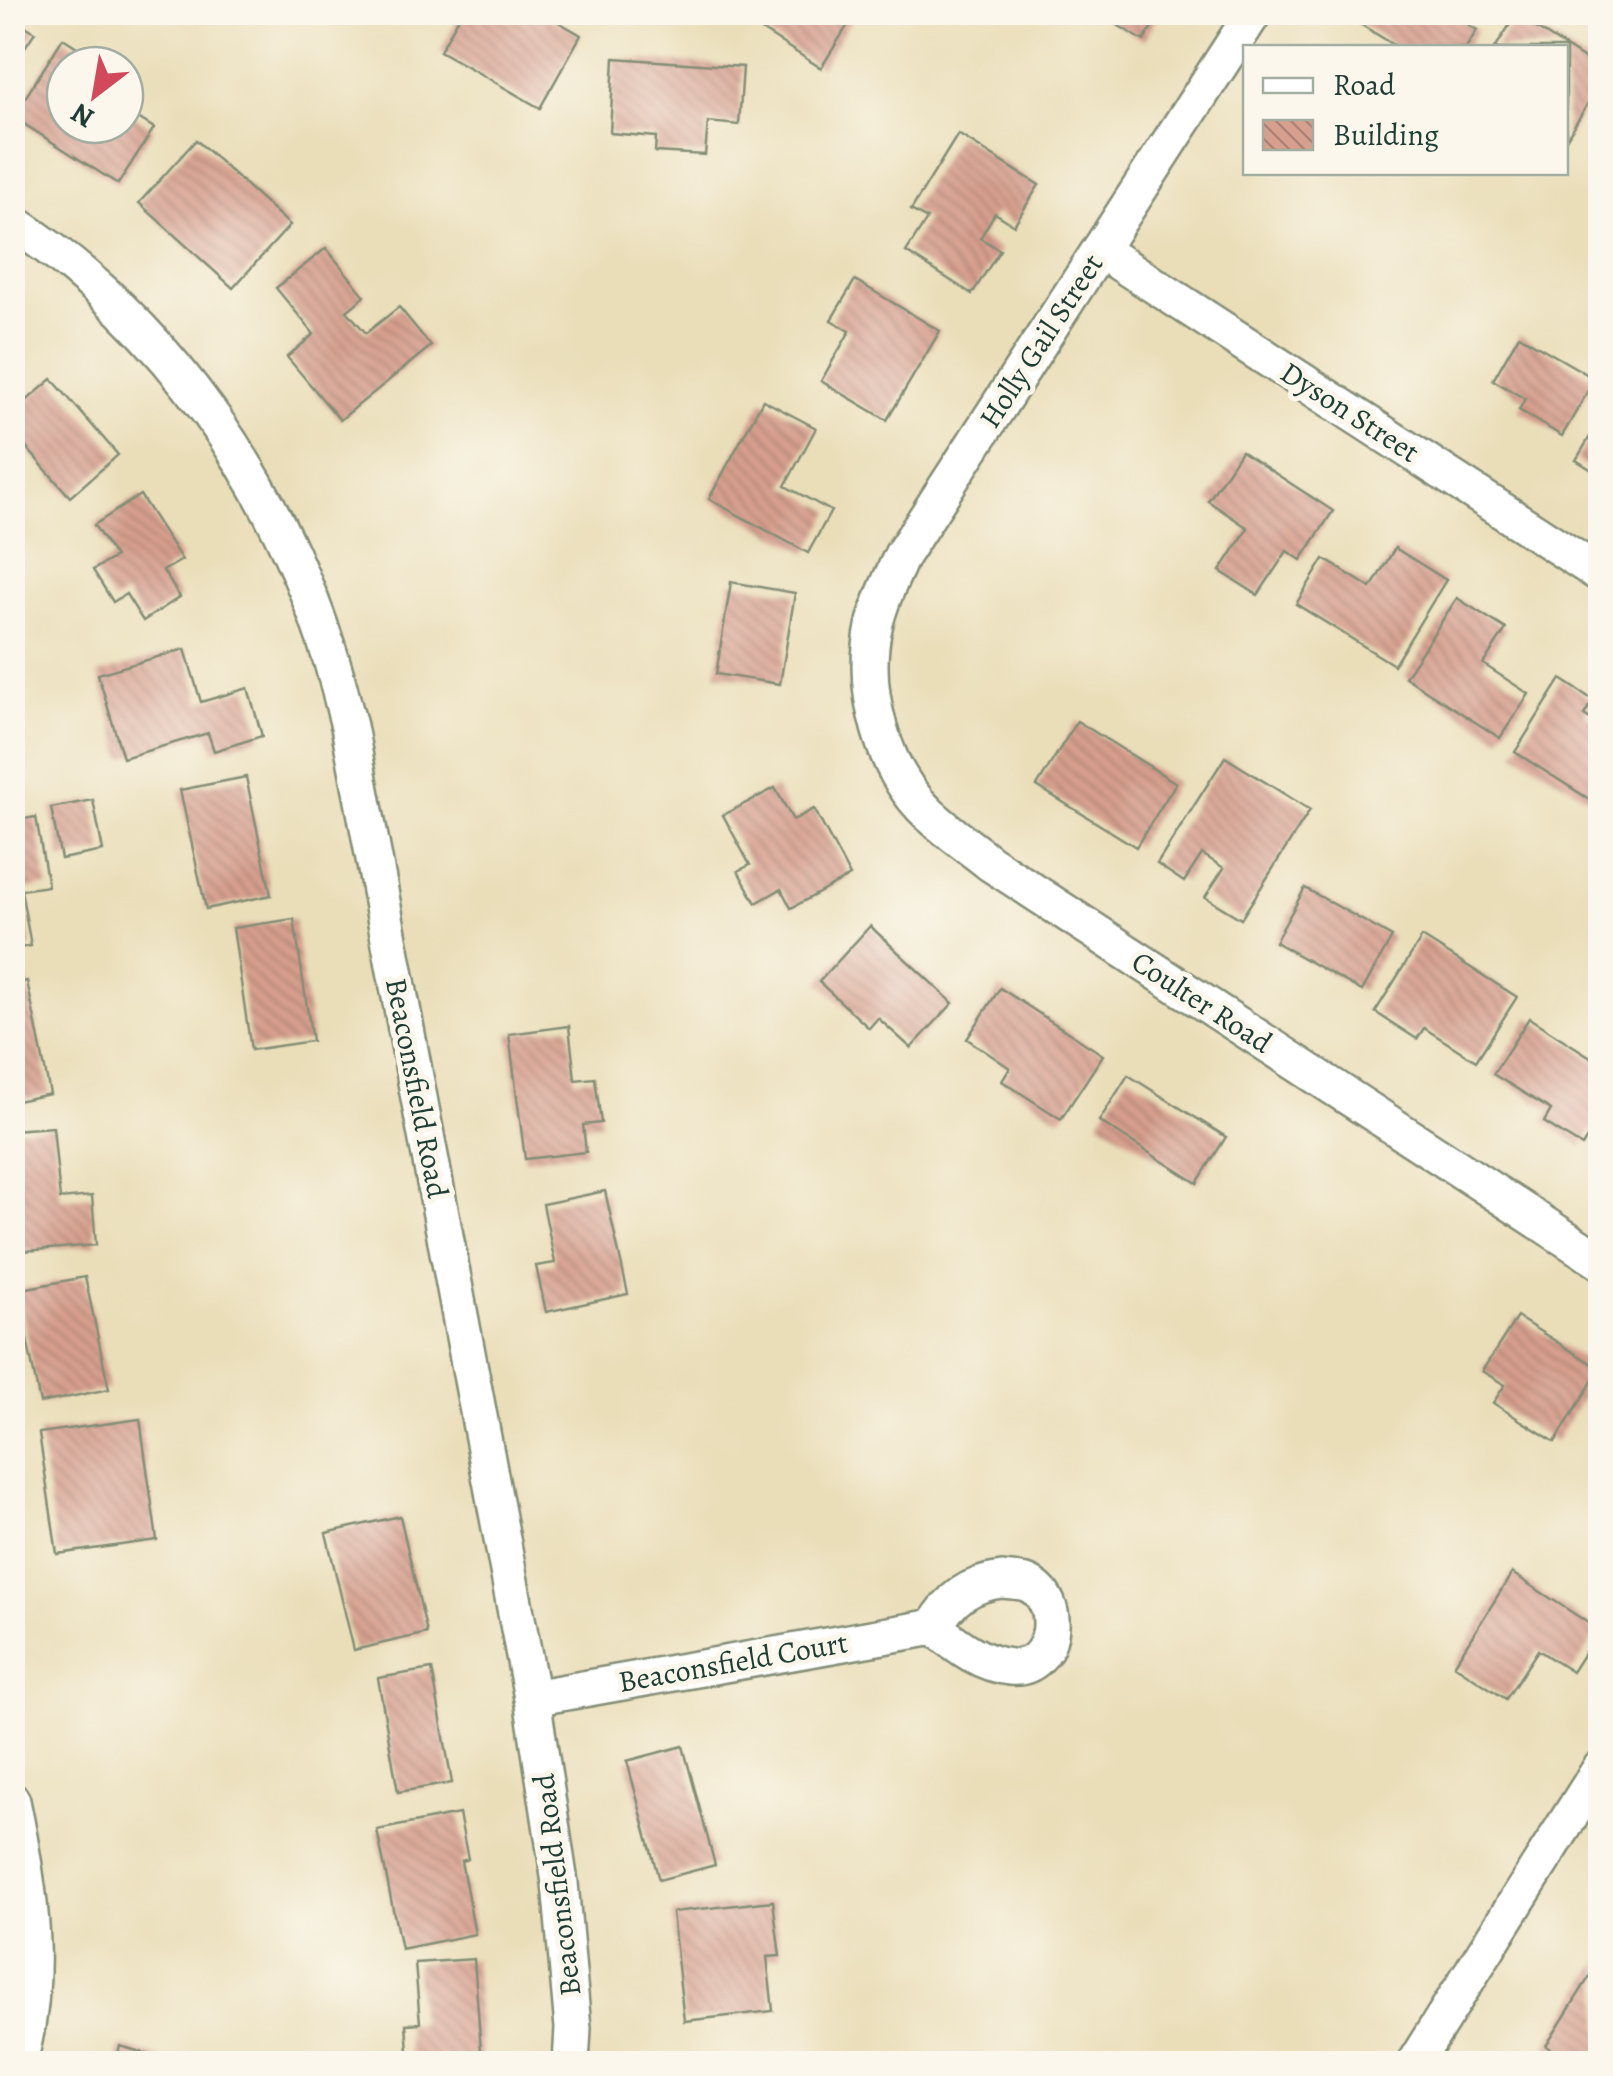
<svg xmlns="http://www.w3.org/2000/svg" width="1613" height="2076" font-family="Alegreya,serif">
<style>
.building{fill:url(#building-back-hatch)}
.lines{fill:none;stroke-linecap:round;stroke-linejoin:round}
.street-casing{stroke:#848e76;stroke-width:40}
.street{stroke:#fff;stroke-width:35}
.labels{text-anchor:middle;stroke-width:10;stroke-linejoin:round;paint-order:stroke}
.street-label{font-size:30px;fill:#1f3d34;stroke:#fbf7ec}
</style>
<defs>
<pattern id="building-back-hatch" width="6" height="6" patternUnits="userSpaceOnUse" patternTransform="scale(2.5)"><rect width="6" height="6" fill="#d79f8e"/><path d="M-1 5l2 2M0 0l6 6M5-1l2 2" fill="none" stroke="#ae8375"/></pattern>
</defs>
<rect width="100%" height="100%" fill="#fbf7ec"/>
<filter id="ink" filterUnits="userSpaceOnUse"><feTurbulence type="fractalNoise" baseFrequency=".01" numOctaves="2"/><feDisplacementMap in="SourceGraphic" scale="20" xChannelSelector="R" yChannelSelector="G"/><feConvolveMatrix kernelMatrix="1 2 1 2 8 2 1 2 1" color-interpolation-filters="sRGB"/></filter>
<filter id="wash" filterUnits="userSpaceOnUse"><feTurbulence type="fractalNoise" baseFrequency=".0048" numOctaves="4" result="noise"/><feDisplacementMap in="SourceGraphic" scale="40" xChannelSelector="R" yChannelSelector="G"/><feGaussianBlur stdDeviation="2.25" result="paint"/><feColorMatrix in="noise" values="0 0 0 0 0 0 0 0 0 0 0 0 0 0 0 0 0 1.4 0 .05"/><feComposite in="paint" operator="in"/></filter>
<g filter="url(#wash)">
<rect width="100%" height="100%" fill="#eadeb9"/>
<g id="blocks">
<!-- building -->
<g class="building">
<path d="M 462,12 L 541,12 L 581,35 L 540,108 L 440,51 Z"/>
<path d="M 770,12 L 856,12 L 821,68 L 760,29 Z"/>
<path d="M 1096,12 L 1160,12 L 1144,41 Z"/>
<path d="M 1356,12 L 1448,12 L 1477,30 L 1466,48 L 1399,48 L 1352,19 Z"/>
<path d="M 1516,15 L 1600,69 L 1600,84 L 1566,139 L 1566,48 L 1495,48 Z"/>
<path d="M 12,18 L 35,32 L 12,67 Z"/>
<path d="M 63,38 L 97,60 L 94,65 L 65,65 L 65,125 L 125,125 L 125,110 L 154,128 L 118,184 L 13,117 Z"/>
<path d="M 614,58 L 743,67 L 739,125 L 708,122 L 705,155 L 655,152 L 656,137 L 610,133 Z"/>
<path d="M 958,134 L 1039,185 L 1014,225 L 995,213 L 980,238 L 1000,250 L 972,294 L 906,252 L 927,219 L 911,210 Z"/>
<path d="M 196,140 L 290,225 L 233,288 L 139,203 Z"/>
<path d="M 326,248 L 365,296 L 347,311 L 366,333 L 399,307 L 431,346 L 340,420 L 287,357 L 314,334 L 276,288 Z"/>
<path d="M 855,280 L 940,331 L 887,420 L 821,381 L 850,331 L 831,320 Z"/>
<path d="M 1519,335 L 1595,379 L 1562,436 L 1519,410 L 1525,399 L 1493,380 Z"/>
<path d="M 52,379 L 118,455 L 70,497 L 12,431 L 12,413 Z"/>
<path d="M 763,400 L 816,428 L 785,486 L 831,511 L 808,553 L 709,499 Z"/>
<path d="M 1600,420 L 1600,475 L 1576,460 Z"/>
<path d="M 1241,451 L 1333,511 L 1301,560 L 1287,551 L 1258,595 L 1220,571 L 1248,528 L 1208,501 Z"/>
<path d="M 140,495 L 182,560 L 163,571 L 180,597 L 143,621 L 126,594 L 113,602 L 93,570 L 115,557 L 94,525 Z"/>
<path d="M 1395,548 L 1446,580 L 1394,665 L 1296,604 L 1324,559 L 1371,588 Z"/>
<path d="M 731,582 L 795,593 L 780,684 L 716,674 Z"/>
<path d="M 1457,598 L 1506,629 L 1483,664 L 1529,694 L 1500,738 L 1405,677 Z"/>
<path d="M 185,649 L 201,702 L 248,688 L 262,736 L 214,751 L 208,733 L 123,758 L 98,674 Z"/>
<path d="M 1561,679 L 1593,700 L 1584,715 L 1600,725 L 1600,806 L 1515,752 Z"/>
<path d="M 1077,721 L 1176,783 L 1136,847 L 1037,786 Z"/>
<path d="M 1225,757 L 1310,810 L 1241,919 L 1205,897 L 1224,868 L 1202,854 L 1184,882 L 1157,864 Z"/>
<path d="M 246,777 L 271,895 L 206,909 L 180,790 Z"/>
<path d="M 775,788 L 793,820 L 814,809 L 850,876 L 791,908 L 781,889 L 756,903 L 738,871 L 750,865 L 723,815 Z"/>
<path d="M 93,800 L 103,851 L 61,859 L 51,808 Z"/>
<path d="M 36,817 L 48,886 L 21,890 L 31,946 L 12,949 L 12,821 Z"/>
<path d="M 1305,888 L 1392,937 L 1362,991 L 1275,942 Z"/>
<path d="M 294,919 L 312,1041 L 251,1050 L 233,928 Z"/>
<path d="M 870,926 L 953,1003 L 911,1048 L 878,1018 L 869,1028 L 819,982 Z"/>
<path d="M 1422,937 L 1517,997 L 1476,1061 L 1424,1028 L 1417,1039 L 1375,1012 Z"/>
<path d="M 27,981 L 50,1094 L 12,1102 L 12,984 Z"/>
<path d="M 1000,988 L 1103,1055 L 1061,1119 L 1002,1081 L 1010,1068 L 967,1039 Z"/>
<path d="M 1529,1018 L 1600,1063 L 1600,1117 L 1582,1146 L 1544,1122 L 1551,1110 L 1493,1074 Z"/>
<path d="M 569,1026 L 575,1080 L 595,1078 L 601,1123 L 583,1125 L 586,1152 L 525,1159 L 509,1034 Z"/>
<path d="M 1128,1075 L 1226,1137 L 1197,1183 L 1099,1121 Z"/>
<path d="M 53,1127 L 60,1199 L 92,1196 L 96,1245 L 12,1252 L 12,1130 Z"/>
<path d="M 605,1191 L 628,1294 L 546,1312 L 536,1266 L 555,1263 L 543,1204 Z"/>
<path d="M 85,1277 L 109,1389 L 40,1403 L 17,1290 Z"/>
<path d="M 1517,1317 L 1600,1369 L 1555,1442 L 1493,1403 L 1505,1385 L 1482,1371 Z"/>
<path d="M 140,1419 L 157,1540 L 57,1554 L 39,1433 Z"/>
<path d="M 400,1516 L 427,1633 L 354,1650 L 326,1533 Z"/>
<path d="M 1512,1573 L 1599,1630 L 1572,1672 L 1538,1650 L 1506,1699 L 1454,1665 Z"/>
<path d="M 432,1669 L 452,1783 L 398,1792 L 378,1678 Z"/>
<path d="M 683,1746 L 715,1865 L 659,1880 L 627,1761 Z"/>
<path d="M 459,1814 L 468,1859 L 461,1861 L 475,1934 L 401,1949 L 377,1830 Z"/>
<path d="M 773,1901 L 780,1956 L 767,1957 L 773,2011 L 684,2021 L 672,1912 Z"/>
<path d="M 474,1959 L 482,2064 L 409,2064 L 406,2024 L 420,2023 L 415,1963 Z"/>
<path d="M 1600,1960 L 1600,2064 L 1573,2064 L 1546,2046 Z"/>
<path d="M 120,2046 L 176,2062 L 176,2064 L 115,2064 Z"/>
</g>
</g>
</g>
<g filter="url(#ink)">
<use href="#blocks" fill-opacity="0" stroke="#848e76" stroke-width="2.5"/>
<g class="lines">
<!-- street casing -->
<g class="street-casing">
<g id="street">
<path d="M 1254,12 L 902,555 C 891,579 880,601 874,627 C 861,689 882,770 929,814 C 948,832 970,847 990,863 L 1600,1261"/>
<path d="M 12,222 C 167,323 277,484 331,659 C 338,681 343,704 349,726 L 532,1698 L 560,1883 L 573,2028 L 571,2064"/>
<path d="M 1100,250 L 1600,574"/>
<path d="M 1002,1580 C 1009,1581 1019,1581 1026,1583 C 1067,1599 1055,1672 1010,1667 C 980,1664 956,1644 934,1627 C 950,1598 970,1584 1002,1580 Z"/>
<path d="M 532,1698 L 934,1627"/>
<path d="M 12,1801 C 30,1887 44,1978 18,2064"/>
<path d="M 1414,2064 L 1600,1769"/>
</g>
</g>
<!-- street -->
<use href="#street" class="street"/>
</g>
</g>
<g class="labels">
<!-- street labels -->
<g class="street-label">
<text transform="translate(1041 341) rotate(-57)" y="10">Holly Gail Street</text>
<text transform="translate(1350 412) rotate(33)" y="10">Dyson Street</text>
<text transform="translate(1202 1002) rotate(33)" y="10">Coulter Road</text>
<text transform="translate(417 1088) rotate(79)" y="10">Beaconsfield Road</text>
<text transform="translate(733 1662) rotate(-10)" y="10">Beaconsfield Court</text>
<text transform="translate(557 1885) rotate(-97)" y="10">Beaconsfield Road</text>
</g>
</g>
<!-- margin -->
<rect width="1613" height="2076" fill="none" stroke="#fbf7ec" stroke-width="50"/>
<!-- legend -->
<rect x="1243" y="45" width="325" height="130" fill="#fbf7ec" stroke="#a3ada2" stroke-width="2.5"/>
<rect x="1263" y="78" width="50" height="15" fill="#ffffff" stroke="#a3ada2" stroke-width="2.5"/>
<text x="1333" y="95" font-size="30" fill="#1f3d34">Road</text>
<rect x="1263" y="120" width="50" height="30" fill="url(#building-back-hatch)" stroke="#a3ada2" stroke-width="2.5"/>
<text x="1333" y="145" font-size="30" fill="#1f3d34">Building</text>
<!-- north arrow -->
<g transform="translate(95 95) rotate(211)"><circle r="48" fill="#fbf7ec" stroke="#a3ada2" stroke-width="2.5"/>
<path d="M0-8L18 38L0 25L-18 38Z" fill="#d1495b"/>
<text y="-15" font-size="28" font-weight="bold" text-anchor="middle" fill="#1f3d34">N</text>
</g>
</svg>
